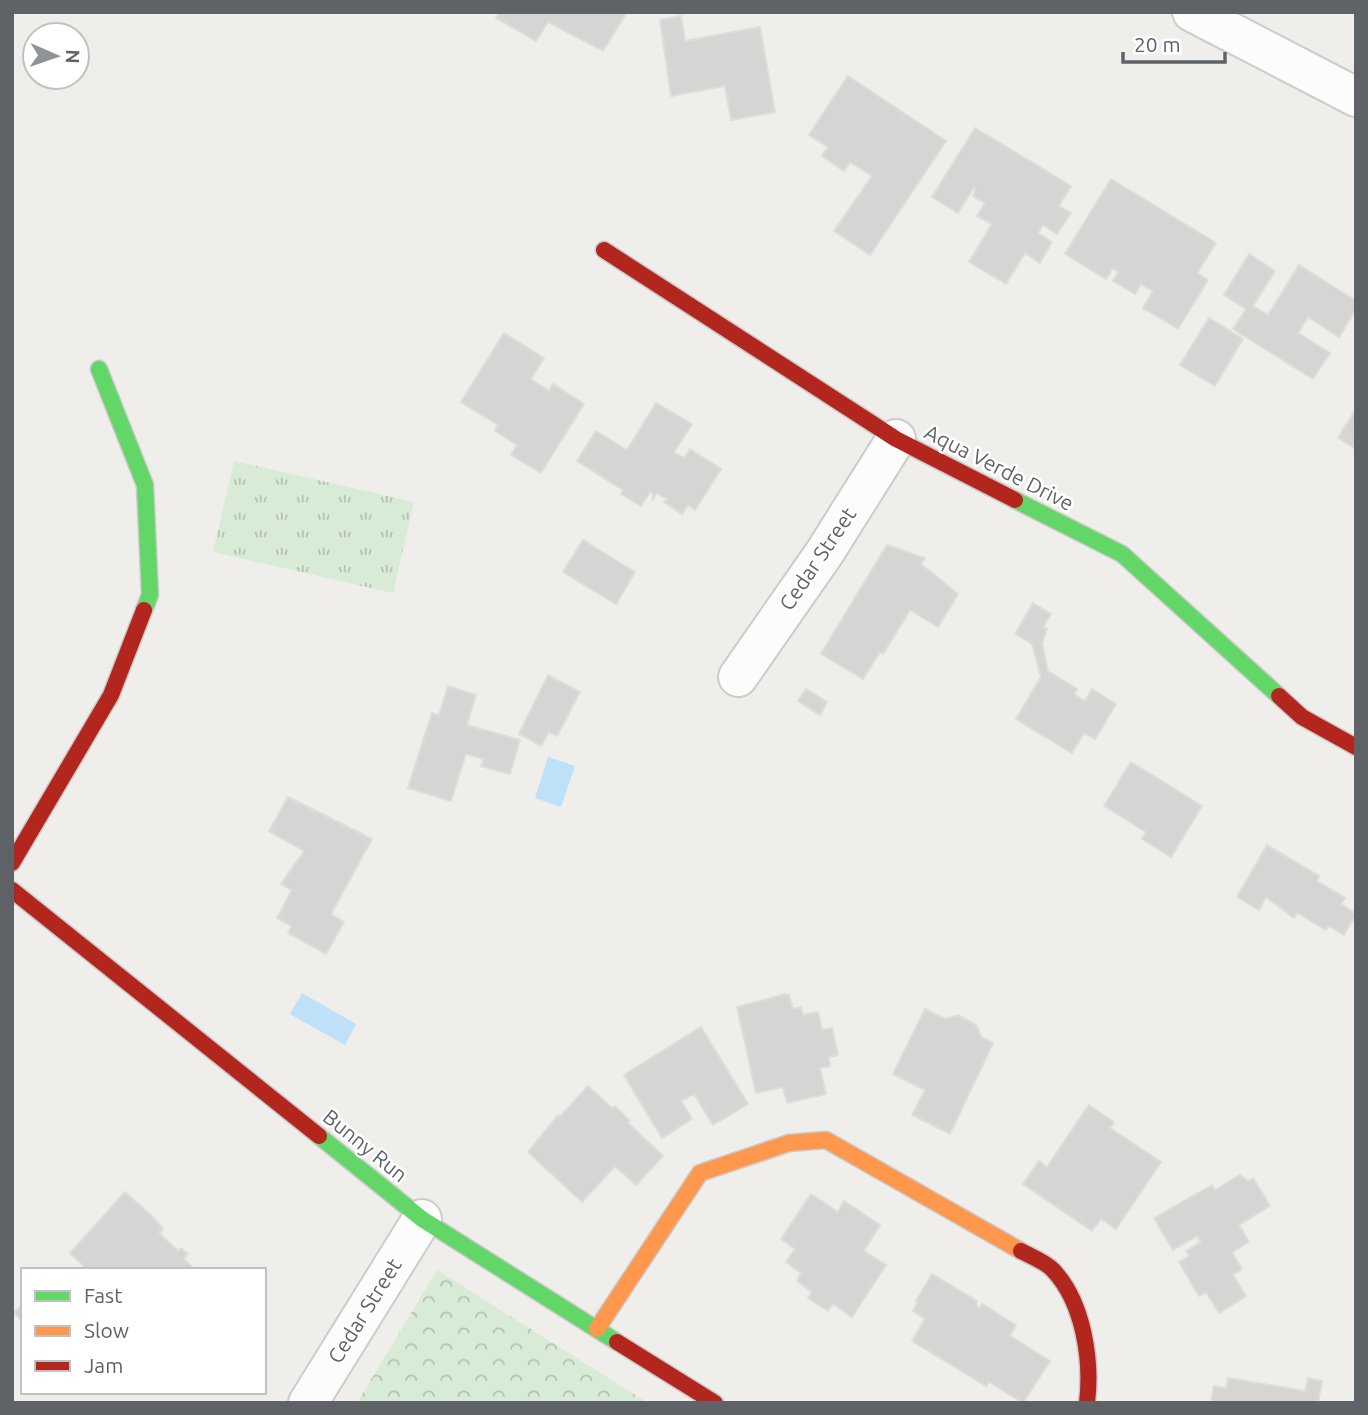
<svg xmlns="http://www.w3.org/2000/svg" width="1368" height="1415" font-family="Ubuntu,sans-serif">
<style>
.forest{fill:url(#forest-crowns)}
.park{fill:url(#park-tufts)}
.water{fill:#bfe0f9}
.building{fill:#d6d5d3;stroke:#deddd9;stroke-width:2}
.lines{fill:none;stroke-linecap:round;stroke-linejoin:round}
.street-casing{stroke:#cbcccc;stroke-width:42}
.fast-casing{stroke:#cacacb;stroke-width:19}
.slow-casing{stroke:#cacacb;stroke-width:19}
.jam-casing{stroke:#cacacb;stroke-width:19}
.street{stroke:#fdfcfc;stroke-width:38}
.fast{stroke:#63d668;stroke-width:16}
.slow{stroke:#ff974d;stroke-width:16}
.jam{stroke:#b3261e;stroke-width:16}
.labels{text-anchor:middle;stroke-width:5;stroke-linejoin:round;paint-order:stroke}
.street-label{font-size:21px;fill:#5f6368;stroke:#fff}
</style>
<defs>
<pattern id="forest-crowns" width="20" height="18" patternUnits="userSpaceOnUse" patternTransform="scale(1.75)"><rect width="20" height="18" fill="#d8ebd6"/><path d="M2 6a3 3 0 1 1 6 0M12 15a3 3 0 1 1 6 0" fill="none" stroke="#b2c2b1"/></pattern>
<pattern id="park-tufts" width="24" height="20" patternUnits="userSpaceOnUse" patternTransform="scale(1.75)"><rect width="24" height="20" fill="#d8ebd6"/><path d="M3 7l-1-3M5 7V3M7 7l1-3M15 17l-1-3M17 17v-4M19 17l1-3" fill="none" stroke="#b2c2b1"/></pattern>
</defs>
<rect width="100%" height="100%" fill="#efeeea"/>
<!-- forest -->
<path class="forest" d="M 437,1270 L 648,1403 L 357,1403 Z"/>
<!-- park -->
<path class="park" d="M 234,461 L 414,502 L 393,593 L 213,552 Z"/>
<!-- water -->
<g class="water">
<path d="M 548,757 L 575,766 L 561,807 L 535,798 Z"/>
<path d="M 302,993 L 356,1024 L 345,1045 L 290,1014 Z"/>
</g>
<!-- building -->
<g class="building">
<path d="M 500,12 L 627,12 L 603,51 L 548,22 L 536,41 L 496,18 Z"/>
<path d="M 681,16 L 685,41 L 760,27 L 775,112 L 731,120 L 725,86 L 671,96 L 660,20 Z"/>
<path d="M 848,76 L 946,141 L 870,255 L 834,231 L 872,176 L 850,162 L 844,171 L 822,156 L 828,147 L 809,135 Z"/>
<path d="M 975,128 L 1071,186 L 1059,206 L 1071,213 L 1057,234 L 1043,225 L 1038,233 L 1052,242 L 1040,263 L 1025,253 L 1006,284 L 969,262 L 992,224 L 977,216 L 985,203 L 973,196 L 976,189 L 974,187 L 958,213 L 932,197 Z"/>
<path d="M 1111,179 L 1216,243 L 1197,273 L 1208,280 L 1178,329 L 1143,308 L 1153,291 L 1141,284 L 1135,294 L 1113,281 L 1118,272 L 1113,268 L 1106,279 L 1065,254 Z"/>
<path d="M 1249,254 L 1275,271 L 1253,306 L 1268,315 L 1299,265 L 1356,301 L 1356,309 L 1339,337 L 1308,317 L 1298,333 L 1330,353 L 1313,379 L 1233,329 L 1246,309 L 1224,295 Z"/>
<path d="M 1209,318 L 1243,339 L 1215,386 L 1180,365 Z"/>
<path d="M 504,333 L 544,358 L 531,379 L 549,391 L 553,384 L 584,404 L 541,473 L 511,455 L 517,445 L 495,431 L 498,425 L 461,402 Z"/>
<path d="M 656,403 L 692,424 L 674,452 L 684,458 L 690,449 L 721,469 L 695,510 L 688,505 L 682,514 L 664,502 L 667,499 L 657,493 L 652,501 L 653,494 L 650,492 L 641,506 L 621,494 L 623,490 L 577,461 L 596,431 L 627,450 Z"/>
<path d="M 1356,409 L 1356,449 L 1338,438 Z"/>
<path d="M 583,540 L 635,572 L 616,604 L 563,572 Z"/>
<path d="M 887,545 L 925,558 L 921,564 L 958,594 L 938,627 L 910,610 L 883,654 L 880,652 L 863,679 L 821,654 Z"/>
<path d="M 1033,603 L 1051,614 L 1043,627 L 1047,629 L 1042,643 L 1048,671 L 1077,689 L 1074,694 L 1085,701 L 1092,689 L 1116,704 L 1095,739 L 1084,733 L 1072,753 L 1016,719 L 1041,677 L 1032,644 L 1015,634 Z"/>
<path d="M 548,675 L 580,692 L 557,736 L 549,732 L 541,746 L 519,734 Z"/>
<path d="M 448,686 L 476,695 L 467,725 L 520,740 L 510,774 L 481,766 L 484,759 L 466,754 L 451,801 L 408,788 L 432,713 L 439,715 Z"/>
<path d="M 806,689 L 827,702 L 820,715 L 798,701 Z"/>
<path d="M 1131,762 L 1202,806 L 1171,857 L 1142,839 L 1146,832 L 1104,806 Z"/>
<path d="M 288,797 L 372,839 L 331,914 L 344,922 L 326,954 L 288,933 L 292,926 L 277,918 L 292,890 L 281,884 L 304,851 L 269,831 Z"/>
<path d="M 1267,845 L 1319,876 L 1317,881 L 1345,898 L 1341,904 L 1356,914 L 1344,935 L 1329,926 L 1326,930 L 1297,913 L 1294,918 L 1266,897 L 1259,910 L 1237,897 Z"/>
<path d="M 785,994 L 789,995 L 793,1009 L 801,1007 L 803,1015 L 818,1012 L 822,1030 L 832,1028 L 838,1055 L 829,1057 L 830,1066 L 820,1068 L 826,1094 L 787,1103 L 783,1087 L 756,1093 L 737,1007 Z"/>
<path d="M 925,1009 L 945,1019 L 958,1015 L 976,1025 L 981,1037 L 993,1043 L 950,1134 L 912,1115 L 925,1090 L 893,1074 Z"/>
<path d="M 701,1027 L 748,1104 L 713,1125 L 694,1094 L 681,1101 L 692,1119 L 662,1138 L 624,1075 Z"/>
<path d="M 588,1086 L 612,1108 L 615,1106 L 630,1121 L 628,1123 L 663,1156 L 636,1185 L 615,1166 L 582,1202 L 528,1152 L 558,1115 L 560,1117 Z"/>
<path d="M 1089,1105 L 1114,1122 L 1110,1128 L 1161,1162 L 1116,1229 L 1101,1219 L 1092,1231 L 1023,1184 L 1039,1161 L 1047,1167 Z"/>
<path d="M 1240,1175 L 1248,1181 L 1253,1178 L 1270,1206 L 1239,1225 L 1249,1242 L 1232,1252 L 1242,1269 L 1233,1275 L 1246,1296 L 1219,1313 L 1206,1292 L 1199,1296 L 1179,1262 L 1190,1256 L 1186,1251 L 1201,1242 L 1197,1236 L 1173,1250 L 1154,1218 L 1212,1185 L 1215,1190 Z"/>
<path d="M 125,1192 L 153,1217 L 163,1229 L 159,1233 L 178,1251 L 181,1248 L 188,1254 L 184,1259 L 195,1270 L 88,1270 L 70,1253 Z"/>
<path d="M 811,1194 L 838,1212 L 844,1201 L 880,1225 L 864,1251 L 886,1265 L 852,1317 L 833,1304 L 828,1311 L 808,1298 L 812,1292 L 797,1281 L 801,1273 L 786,1262 L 795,1249 L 781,1239 Z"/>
<path d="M 932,1274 L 977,1301 L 976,1305 L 980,1308 L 982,1304 L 1016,1325 L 1010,1336 L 1050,1361 L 1023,1403 L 989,1382 L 986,1386 L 912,1341 L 925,1319 L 913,1311 L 918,1302 L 916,1301 Z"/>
<path d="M 23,1304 L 23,1321 L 14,1313 Z"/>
<path d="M 1228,1378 L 1305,1391 L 1308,1378 L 1322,1381 L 1318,1403 L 1211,1403 L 1214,1386 L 1226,1388 Z"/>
</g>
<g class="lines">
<!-- street casing -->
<g class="street-casing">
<g id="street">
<path d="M 1192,12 L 1356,97"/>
<path d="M 738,677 L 825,552 L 896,439"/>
<path d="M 308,1403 L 422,1219"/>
</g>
</g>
<!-- fast casing -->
<g class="fast-casing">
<g id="fast">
<path d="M 99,369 L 145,485 L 150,595 L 144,610"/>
<path d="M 1015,500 L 1122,554 L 1279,696"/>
<path d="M 319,1136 L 422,1219 L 617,1342"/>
</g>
</g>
<!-- slow casing -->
<g class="slow-casing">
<path id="slow" d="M 597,1329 L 700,1173 L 789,1143 L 826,1140 L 1021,1251"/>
</g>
<!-- jam casing -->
<g class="jam-casing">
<g id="jam">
<path d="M 604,250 L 896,439 L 1015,500"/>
<path d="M 1279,696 L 1302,717 L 1356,747"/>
<path d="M 12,863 L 111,695 L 144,610"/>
<path d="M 12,890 L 319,1136"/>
<path d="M 1021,1251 C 1030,1256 1046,1262 1053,1270 C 1084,1303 1092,1361 1087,1403"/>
<path d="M 617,1342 L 715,1403"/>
</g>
</g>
<!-- street -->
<use href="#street" class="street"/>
<!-- fast -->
<use href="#fast" class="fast"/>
<!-- slow -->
<use href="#slow" class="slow"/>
<!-- jam -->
<use href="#jam" class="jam"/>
</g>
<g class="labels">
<!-- street labels -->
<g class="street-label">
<text transform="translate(999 468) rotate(27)" y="7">Aqua Verde Drive</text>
<text transform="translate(818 559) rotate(-56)" y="7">Cedar Street</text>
<text transform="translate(365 1146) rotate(39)" y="7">Bunny Run</text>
<text transform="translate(365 1311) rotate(-58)" y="7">Cedar Street</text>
</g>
</g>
<!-- border -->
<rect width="1368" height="1415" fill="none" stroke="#5f6368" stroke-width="28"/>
<!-- legend -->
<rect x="21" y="1268" width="245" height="126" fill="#ffffff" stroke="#bfc1c3" stroke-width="2"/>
<rect x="35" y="1291" width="35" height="10" fill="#63d668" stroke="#bfc1c3" stroke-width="2"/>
<text x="84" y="1303" font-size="21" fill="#5f6368">Fast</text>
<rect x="35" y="1326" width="35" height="10" fill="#ff974d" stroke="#bfc1c3" stroke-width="2"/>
<text x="84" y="1338" font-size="21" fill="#5f6368">Slow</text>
<rect x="35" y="1361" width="35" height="10" fill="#b3261e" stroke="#bfc1c3" stroke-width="2"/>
<text x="84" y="1373" font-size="21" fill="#5f6368">Jam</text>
<!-- north arrow -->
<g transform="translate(56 56) rotate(92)"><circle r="33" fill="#ffffff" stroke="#bfc1c3" stroke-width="2"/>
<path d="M0-5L12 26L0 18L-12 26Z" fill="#919496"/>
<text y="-10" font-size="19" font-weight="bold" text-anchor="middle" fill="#5f6368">N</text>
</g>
<!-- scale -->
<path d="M1123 52v10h102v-10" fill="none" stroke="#5f6368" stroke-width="3.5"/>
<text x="1134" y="52" font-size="21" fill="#5f6368" stroke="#ffffff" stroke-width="5" paint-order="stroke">20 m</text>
</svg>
